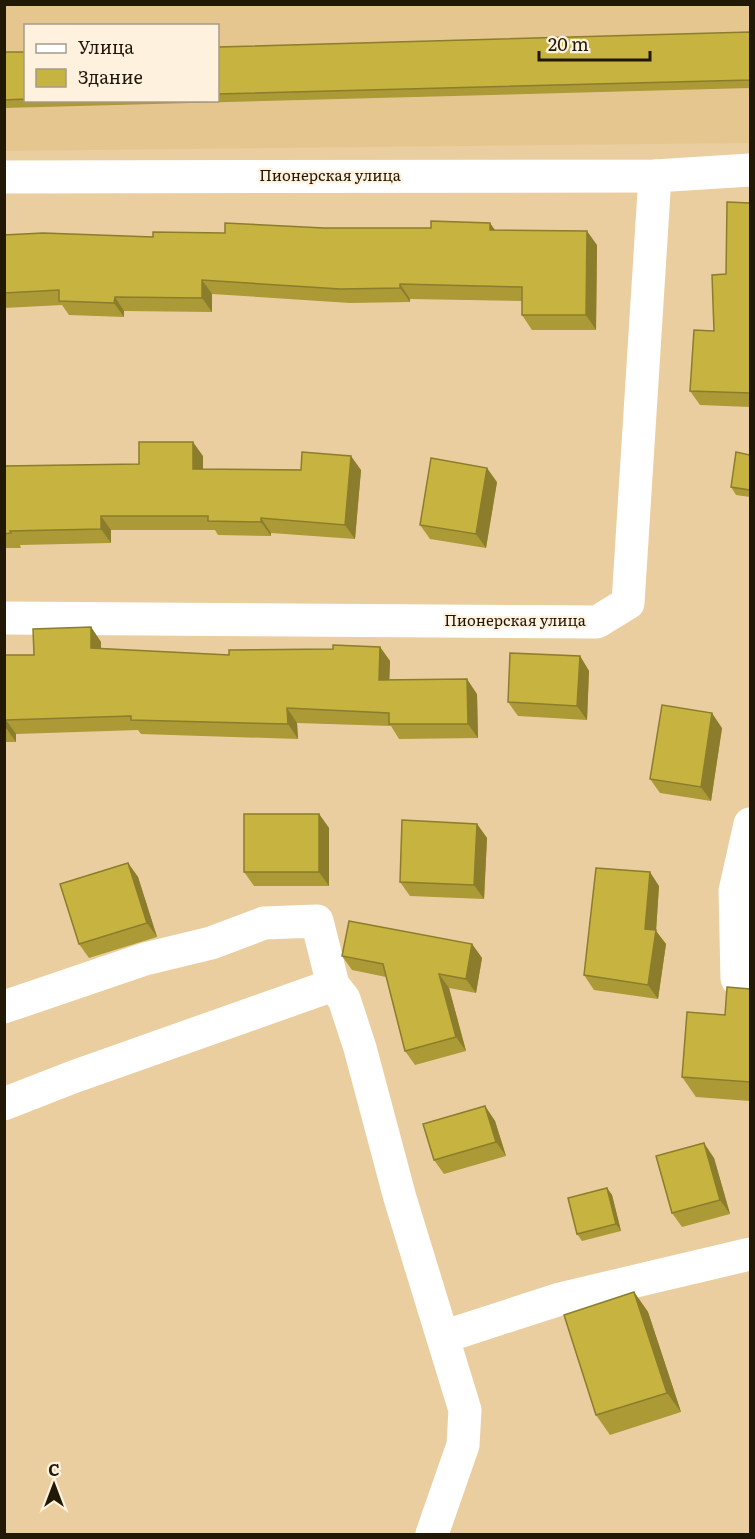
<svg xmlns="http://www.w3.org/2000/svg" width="755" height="1539" font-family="Literata,serif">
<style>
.built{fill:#e6c68f;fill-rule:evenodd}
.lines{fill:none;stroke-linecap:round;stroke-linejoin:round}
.minor{stroke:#fff;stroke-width:33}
.wall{fill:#ab9a36}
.shaded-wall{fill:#8b7d2c}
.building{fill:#c7b33f;stroke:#8b7d2c;stroke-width:1.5}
.labels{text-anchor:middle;stroke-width:4.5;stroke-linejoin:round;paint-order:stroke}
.street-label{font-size:15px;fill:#221806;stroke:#fef2df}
</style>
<rect width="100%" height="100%" fill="#ebce9f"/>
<!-- built -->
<path class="built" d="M 4,5 L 750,5 L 750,143 L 5,151 ZM 26,26 L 218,26 L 218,100 L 26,100 Z"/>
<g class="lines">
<!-- minor -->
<g class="minor">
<path d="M 4,177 L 655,176 L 750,170"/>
<path d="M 4,618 L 597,622 L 628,603 L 655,176"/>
<path d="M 750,824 L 735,891 L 737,979 L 750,983"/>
<path d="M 4,1007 L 145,959 L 211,943 L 264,923 L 317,921 L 333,985 L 344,999 L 360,1048 L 400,1198 L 465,1410 L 463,1445 L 432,1534"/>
<path d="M 4,1104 L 73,1077 L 333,985"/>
<path d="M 443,1337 L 560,1299 L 750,1254"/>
</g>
</g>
<!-- wall -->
<g class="wall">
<path d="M 750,32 L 750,88 L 4,108 L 4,52 L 26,52 L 26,100 L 218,100 L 218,47 Z"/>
<path d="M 750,203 L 750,407 L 700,405 L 690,391 L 714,331 L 726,274 Z"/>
<path d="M 324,228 L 496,230 L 597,245 L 596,330 L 532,330 L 522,315 L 522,301 L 410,299 L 410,302 L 350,303 L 212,294 L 212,312 L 124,311 L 124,317 L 69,315 L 62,305 L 4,308 L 4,235 L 153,237 Z"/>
<path d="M 750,455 L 750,497 L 736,495 L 731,487 Z"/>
<path d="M 203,456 L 203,469 L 361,470 L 355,539 L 271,533 L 271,536 L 218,535 L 215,530 L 111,530 L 111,543 L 20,545 L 21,548 L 4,548 L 4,466 L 139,464 Z"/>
<path d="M 497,482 L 486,548 L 430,539 L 420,525 Z"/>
<path d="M 91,627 L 101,642 L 101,649 L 229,655 L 380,647 L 390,661 L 389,680 L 477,694 L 478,738 L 399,739 L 391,726 L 297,723 L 298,739 L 141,734 L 138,730 L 16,734 L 16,742 L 4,742 L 4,655 L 34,655 Z"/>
<path d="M 580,656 L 589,671 L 587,720 L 518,716 L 508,702 Z"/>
<path d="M 722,728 L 711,801 L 660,793 L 650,779 Z"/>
<path d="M 319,814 L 329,828 L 329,886 L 254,886 L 244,872 Z"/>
<path d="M 477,824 L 487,838 L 484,899 L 410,896 L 400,882 Z"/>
<path d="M 128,863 L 138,877 L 157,937 L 89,958 L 79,944 Z"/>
<path d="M 659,886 L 656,931 L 666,944 L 658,999 L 594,990 L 584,975 Z"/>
<path d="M 472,944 L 482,958 L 476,993 L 449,988 L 466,1051 L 415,1065 L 405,1051 L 386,977 L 352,970 L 342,956 Z"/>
<path d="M 750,989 L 750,1101 L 696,1097 L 682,1077 L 725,1015 Z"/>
<path d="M 485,1106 L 495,1121 L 506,1156 L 444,1174 L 434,1160 Z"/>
<path d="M 714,1158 L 730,1214 L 682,1227 L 672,1213 Z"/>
<path d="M 607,1188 L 612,1195 L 621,1231 L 582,1241 L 577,1234 Z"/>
<path d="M 634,1292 L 648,1312 L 681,1412 L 610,1435 L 596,1415 Z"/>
</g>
<!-- shaded-wall -->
<g class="shaded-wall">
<path d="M 490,223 L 500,237 L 490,230 Z"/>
<path d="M 587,231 L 597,245 L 596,330 L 586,315 Z"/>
<path d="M 202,280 L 212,294 L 212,312 L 202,298 Z"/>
<path d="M 400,284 L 410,299 L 410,302 L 400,288 Z"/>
<path d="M 115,297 L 124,311 L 124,317 L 114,303 Z"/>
<path d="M 193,442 L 203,456 L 203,483 L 193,469 Z"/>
<path d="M 351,456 L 361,470 L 355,539 L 345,525 Z"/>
<path d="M 487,468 L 497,482 L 486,548 L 476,534 Z"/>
<path d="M 101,516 L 111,530 L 111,543 L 101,529 Z"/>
<path d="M 261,518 L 271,533 L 271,536 L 261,522 Z"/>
<path d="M 91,627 L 101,642 L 101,662 L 91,648 Z"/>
<path d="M 380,647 L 390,661 L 389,694 L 379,680 Z"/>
<path d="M 580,656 L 589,671 L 587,720 L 577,706 Z"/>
<path d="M 467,679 L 477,694 L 478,738 L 468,724 Z"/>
<path d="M 287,708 L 297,723 L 298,739 L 288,724 Z"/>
<path d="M 712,713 L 722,728 L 711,801 L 701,787 Z"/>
<path d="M 6,720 L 16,734 L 16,742 L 6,728 Z"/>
<path d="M 319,814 L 329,828 L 329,886 L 319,872 Z"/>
<path d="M 477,824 L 487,838 L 484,899 L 474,885 Z"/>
<path d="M 128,863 L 138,877 L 157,937 L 147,923 Z"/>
<path d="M 650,872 L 659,886 L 656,931 L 666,944 L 658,999 L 648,985 L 645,929 Z"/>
<path d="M 472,944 L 482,958 L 476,993 L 466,979 Z"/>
<path d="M 439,974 L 449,988 L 466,1051 L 456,1037 Z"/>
<path d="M 485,1106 L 495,1121 L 506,1156 L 496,1142 Z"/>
<path d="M 704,1143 L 714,1158 L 730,1214 L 720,1200 Z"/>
<path d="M 607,1188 L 612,1195 L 621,1231 L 616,1224 Z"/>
<path d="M 634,1292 L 648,1312 L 681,1412 L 667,1393 Z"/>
</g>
<!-- building -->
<g class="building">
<path d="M 750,32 L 750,80 L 218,94 L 218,47 Z"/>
<path d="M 4,52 L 26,52 L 26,99 L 4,100 Z"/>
<path d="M 727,202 L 750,203 L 750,393 L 690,391 L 694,330 L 714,331 L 712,275 L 726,274 Z"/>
<path d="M 431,221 L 490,223 L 490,230 L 587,231 L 586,315 L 522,315 L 522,287 L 400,284 L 400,288 L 340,289 L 202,280 L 202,298 L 115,297 L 114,303 L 59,301 L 59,290 L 4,293 L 4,235 L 43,233 L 153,237 L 153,232 L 225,233 L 225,223 L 324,228 L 431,228 Z"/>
<path d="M 139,442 L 193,442 L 193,469 L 301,470 L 302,452 L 351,456 L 345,525 L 261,518 L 261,522 L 208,521 L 208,516 L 101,516 L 101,529 L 10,531 L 11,533 L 4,534 L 4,466 L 139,464 Z"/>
<path d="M 736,452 L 750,455 L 750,490 L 731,487 Z"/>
<path d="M 431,458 L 487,468 L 476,534 L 420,525 Z"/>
<path d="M 91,627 L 91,648 L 229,655 L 229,650 L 333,649 L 333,645 L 380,647 L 379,680 L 467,679 L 468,724 L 389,724 L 389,713 L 287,708 L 288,724 L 131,720 L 131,716 L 6,720 L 6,728 L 4,728 L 4,655 L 34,655 L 33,629 Z"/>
<path d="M 510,653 L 580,656 L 577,706 L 508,702 Z"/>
<path d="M 662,705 L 712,713 L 701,787 L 650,779 Z"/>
<rect x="244" y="814" width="75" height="58"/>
<path d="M 402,820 L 477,824 L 474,885 L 400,882 Z"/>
<path d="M 128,863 L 147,923 L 79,944 L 60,884 Z"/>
<path d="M 596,868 L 650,872 L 645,929 L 656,930 L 648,985 L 584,975 Z"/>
<path d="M 349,921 L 472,944 L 466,979 L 439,974 L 456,1037 L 405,1051 L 383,964 L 342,956 Z"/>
<path d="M 727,987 L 750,989 L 750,1082 L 682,1077 L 687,1012 L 725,1015 Z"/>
<path d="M 485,1106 L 496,1142 L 434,1160 L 423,1124 Z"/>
<path d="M 704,1143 L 720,1200 L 672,1213 L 656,1156 Z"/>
<path d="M 607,1188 L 616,1224 L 577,1234 L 568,1198 Z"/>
<path d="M 634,1292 L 667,1393 L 596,1415 L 564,1315 Z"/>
</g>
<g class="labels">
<!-- street labels -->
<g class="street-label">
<text x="330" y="181">Пионерская улица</text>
<text x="515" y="626">Пионерская улица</text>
</g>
</g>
<!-- border -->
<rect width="755" height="1539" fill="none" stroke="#221806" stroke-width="12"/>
<!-- legend -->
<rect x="24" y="24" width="195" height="78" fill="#fef2df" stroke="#a69b88" stroke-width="1.5"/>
<rect x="36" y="44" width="30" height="9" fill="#ffffff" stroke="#a69b88" stroke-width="1.5"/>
<text x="78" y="54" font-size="18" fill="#221806">Улица</text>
<rect x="36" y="69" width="30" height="18" fill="#c7b33f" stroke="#a69b88" stroke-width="1.5"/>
<text x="78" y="84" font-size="18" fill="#221806">Здание</text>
<!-- north arrow -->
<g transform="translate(54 1485)" stroke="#fef2df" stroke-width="4.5" paint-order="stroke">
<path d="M0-4.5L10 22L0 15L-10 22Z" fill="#221806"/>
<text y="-9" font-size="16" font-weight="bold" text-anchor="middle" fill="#221806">С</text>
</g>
<!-- scale -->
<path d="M539 51v9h111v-9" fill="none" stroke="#221806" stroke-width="3"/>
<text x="548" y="51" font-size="18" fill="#221806" stroke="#fef2df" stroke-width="4.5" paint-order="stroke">20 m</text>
</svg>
